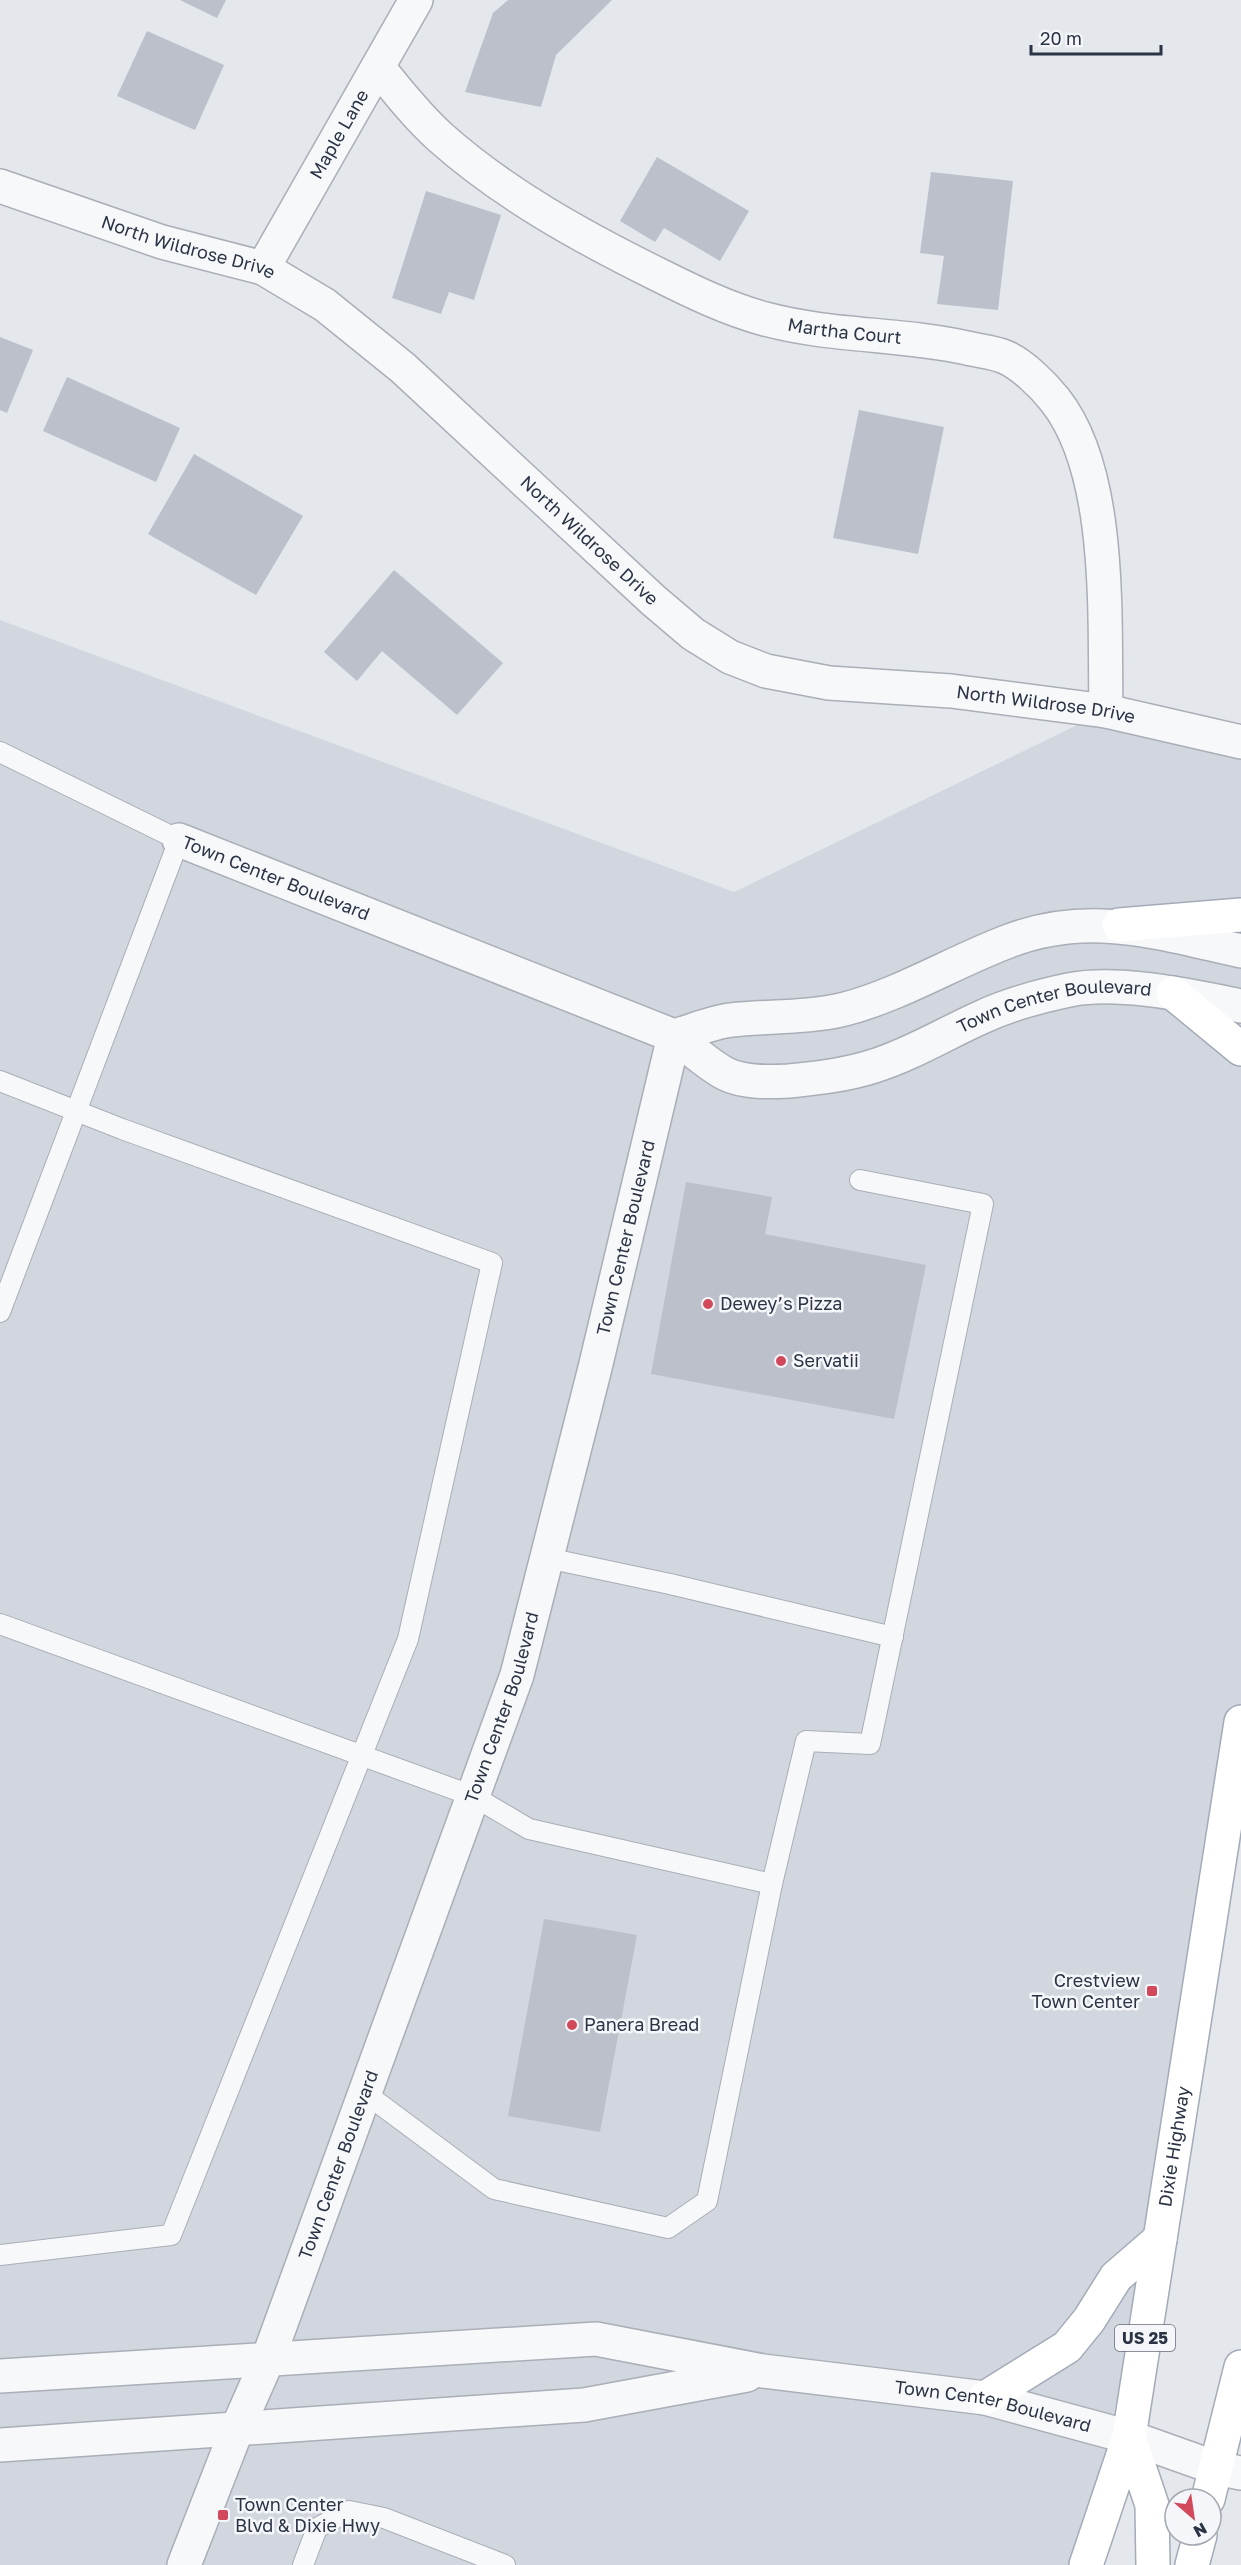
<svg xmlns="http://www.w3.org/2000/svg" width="1241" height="2565" font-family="'Golos Text',sans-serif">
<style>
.built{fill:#d2d6de}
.building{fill:#bbc0ca}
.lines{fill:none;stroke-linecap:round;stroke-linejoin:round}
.lane-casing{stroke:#a9aeb7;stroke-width:22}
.street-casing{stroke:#a9aeb7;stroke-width:36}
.primary-casing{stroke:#a3abb8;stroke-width:36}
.lane{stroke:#f7f8fa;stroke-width:20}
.street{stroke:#f7f8fa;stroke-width:33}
.primary{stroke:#fff;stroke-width:33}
.poi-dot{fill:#d1495b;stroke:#f4f6f9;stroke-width:2}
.labels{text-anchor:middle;stroke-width:5;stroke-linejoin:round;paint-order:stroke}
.shield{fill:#f4f6f9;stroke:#676e7b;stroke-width:1.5}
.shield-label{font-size:16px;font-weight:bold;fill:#2b3445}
.street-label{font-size:18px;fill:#2b3445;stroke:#f4f6f9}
.poi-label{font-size:18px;fill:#2b3445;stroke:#f4f6f9;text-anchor:start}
</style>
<rect width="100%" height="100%" fill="#e4e7ec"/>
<!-- built -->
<path class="built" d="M 0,620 L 734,892 L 1106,711 L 1241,742 L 1241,1722 L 1186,2074 L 1086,2565 L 0,2565 Z"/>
<!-- building -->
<g class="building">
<path d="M 180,0 L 226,0 L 217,18 Z"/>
<path d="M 508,0 L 612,0 L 556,55 L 541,107 L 465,92 L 493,13 Z"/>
<path d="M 147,31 L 224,65 L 195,130 L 117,96 Z"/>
<path d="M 657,157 L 749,211 L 720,261 L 664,228 L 655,242 L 620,221 Z"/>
<path d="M 931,172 L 1013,181 L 998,310 L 937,304 L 944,256 L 920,253 Z"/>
<path d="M 426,191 L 501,215 L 474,300 L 449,292 L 441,314 L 392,298 Z"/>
<path d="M 0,337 L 33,350 L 7,413 L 0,410 Z"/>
<path d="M 67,377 L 180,428 L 156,482 L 43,431 Z"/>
<path d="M 859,410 L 944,427 L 918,554 L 833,538 Z"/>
<path d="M 194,454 L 303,516 L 256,595 L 148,534 Z"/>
<path d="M 394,570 L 503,663 L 457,715 L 382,651 L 357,681 L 324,652 Z"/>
<path d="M 686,1182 L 772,1197 L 765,1234 L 926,1265 L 894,1419 L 651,1374 Z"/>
<path d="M 544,1919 L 637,1935 L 600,2132 L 508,2116 Z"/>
</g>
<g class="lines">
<!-- lane casing -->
<g class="lane-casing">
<g id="lane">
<path d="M 0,752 L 179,840 L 0,1312"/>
<path d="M 0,1081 L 122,1129 L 492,1263 L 408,1639 L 171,2235 L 0,2255"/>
<path d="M 547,1558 L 670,1584 L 893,1637"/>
<path d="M 0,1624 L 473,1796 L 529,1829 L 772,1884"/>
<path d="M 365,2093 L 494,2189 L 668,2228 L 707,2201 L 772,1884 L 806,1741 L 870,1744 L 983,1204 L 860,1180"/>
<path d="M 303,2565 L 317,2528 L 349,2511 L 384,2518 L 505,2565"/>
</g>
</g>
<!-- street casing -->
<g class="street-casing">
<g id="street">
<path id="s1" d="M 378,67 C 397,91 417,116 440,137 C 504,194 582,237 659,275 C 693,292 728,309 765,319 C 832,337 900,333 967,348 C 979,351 994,352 1005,357 C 1022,364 1043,385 1055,400 C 1113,473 1104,620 1106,711"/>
<path id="s2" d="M 0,186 L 162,242 L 263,268 L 325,305 L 403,368 L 653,600 L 693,634 L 730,657 L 766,671 L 829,683 L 951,691 L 1106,711 L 1241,742"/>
<path id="s3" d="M 263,268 L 416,0"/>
<path id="s4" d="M 179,840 L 674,1036 C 691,1048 708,1065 726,1074 C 744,1083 770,1082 789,1081 C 818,1078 846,1075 874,1066 C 912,1054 946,1033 982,1017 C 1010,1004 1040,996 1069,990 C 1119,980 1191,996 1241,1006"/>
<path d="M 674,1036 C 692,1031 713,1022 731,1020 C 769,1016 808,1018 845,1009 C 902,994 953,962 1009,941 C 1090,910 1160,933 1241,951"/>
<path id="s5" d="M 0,2376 L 596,2339 L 763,2371 L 985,2398 L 1129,2437 L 1216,2468 L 1241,2473"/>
<path d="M 0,2445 L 584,2405 L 747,2375"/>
<path id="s6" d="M 184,2565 L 237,2429 L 268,2359 L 517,1675 L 595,1368 L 674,1036"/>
</g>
</g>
<!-- primary casing -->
<g class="primary-casing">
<g id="primary">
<path d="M 1119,925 L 1241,915"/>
<path d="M 1173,993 L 1241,1049"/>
<path d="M 985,2398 L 1067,2347 L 1089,2320 L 1116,2277 L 1160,2239"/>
<path d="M 1129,2437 L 1152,2505 L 1153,2565"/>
<path d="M 1208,2499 L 1241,2367"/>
<path id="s7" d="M 1086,2565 L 1129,2437 L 1241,1722"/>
<path d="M 1192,2565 L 1200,2535"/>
</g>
</g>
<!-- lane -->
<use href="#lane" class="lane"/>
<!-- street -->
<use href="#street" class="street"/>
<!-- primary -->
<use href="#primary" class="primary"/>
</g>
<!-- markers -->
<g class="poi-dot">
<circle cx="708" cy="1304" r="6"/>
<circle cx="781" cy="1361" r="6"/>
<rect x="1146" y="1985" width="12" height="12" rx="3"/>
<circle cx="572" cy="2025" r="6"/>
<rect x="217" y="2509" width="12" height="12" rx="3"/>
</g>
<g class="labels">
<!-- shield labels -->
<rect class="shield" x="1115" y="2325" width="60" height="26" rx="4.5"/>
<g class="shield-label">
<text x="1145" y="2344">US 25</text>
</g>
<!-- street labels -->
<g class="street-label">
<text dy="6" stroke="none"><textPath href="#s3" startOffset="154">Maple Lane</textPath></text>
<text dy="6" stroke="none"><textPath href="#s2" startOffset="198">North Wildrose Drive</textPath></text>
<text dy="6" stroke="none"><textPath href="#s1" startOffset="549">Martha Court</textPath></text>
<text dy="6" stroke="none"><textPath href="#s2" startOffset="702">North Wildrose Drive</textPath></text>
<text dy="6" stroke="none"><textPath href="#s2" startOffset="1206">North Wildrose Drive</textPath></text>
<text dy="6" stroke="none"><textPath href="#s4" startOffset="104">Town Center Boulevard</textPath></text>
<text dy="6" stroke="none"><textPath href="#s4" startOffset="940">Town Center Boulevard</textPath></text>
<text dy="6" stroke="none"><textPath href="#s6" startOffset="1401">Town Center Boulevard</textPath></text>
<text dy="6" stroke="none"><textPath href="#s6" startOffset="915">Town Center Boulevard</textPath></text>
<text dy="6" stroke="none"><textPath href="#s7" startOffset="429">Dixie Highway</textPath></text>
<text dy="6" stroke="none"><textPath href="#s6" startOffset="429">Town Center Boulevard</textPath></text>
<text dy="6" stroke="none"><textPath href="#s5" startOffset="1000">Town Center Boulevard</textPath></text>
</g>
<!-- poi labels -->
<g class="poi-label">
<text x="720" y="1310">Dewey’s Pizza</text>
<text x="793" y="1367">Servatii</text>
<text x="1140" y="1987" text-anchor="end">Crestview<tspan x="1140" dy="21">Town Center</tspan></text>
<text x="584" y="2031">Panera Bread</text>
<text x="235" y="2511">Town Center<tspan x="235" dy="21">Blvd &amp; Dixie Hwy</tspan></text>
</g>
</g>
<!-- north arrow -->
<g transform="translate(1193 2517) rotate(151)"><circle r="28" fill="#f4f6f9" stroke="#a4a8b1" stroke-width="1.5"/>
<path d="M0-4.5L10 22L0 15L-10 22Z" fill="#d1495b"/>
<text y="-9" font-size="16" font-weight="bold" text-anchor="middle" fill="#2b3445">N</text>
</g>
<!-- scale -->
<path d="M1031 45v9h130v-9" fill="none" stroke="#2b3445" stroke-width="3"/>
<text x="1040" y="45" font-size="18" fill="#2b3445" stroke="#f4f6f9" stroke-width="4.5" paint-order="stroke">20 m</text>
</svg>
